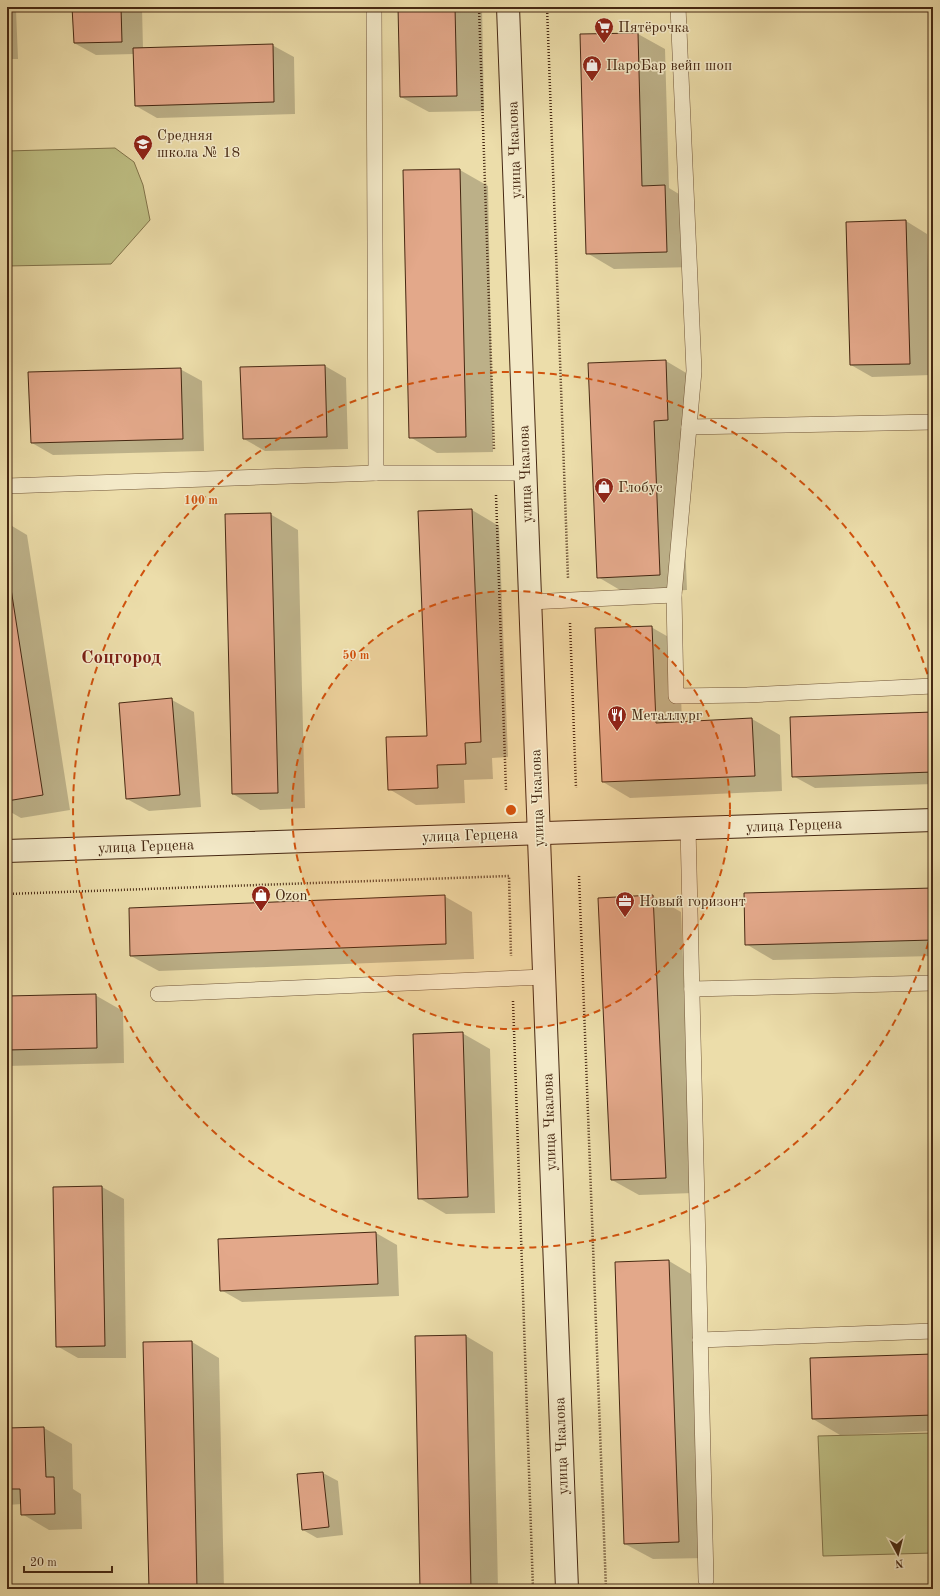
<svg xmlns="http://www.w3.org/2000/svg" width="940" height="1596" font-family="'Old Standard TT',serif">
<style>
.green{fill:#bebf84;stroke:#82744b}
.shadow{fill:#0003}
.building{fill:#e3a88a;stroke:#462812}
.lines{fill:none;stroke-linecap:round;stroke-linejoin:round}
.lane-casing{stroke:#705538;stroke-width:16}
.secondary-casing{stroke:#462812;stroke-width:24}
.path{stroke:#462812;stroke-width:2.5;stroke-dasharray:1 2;stroke-linecap:butt}
.lane{stroke:#f3e9c8;stroke-width:15}
.secondary{stroke:#f3e9c8;stroke-width:22}
.ring{fill:none;stroke:#d0520d;stroke-width:2;stroke-dasharray:7 5}
.labels{text-anchor:middle;stroke-width:3;stroke-linejoin:round;paint-order:stroke}
.poi-label{font-size:15px;fill:#462812;stroke:#f3e9c8;text-anchor:start}
.street-label{font-size:15px;fill:#462812;stroke:#f3e9c8}
.district-label{font-size:19px;font-weight:bold;fill:#7a1f14;stroke:#f3e9c8}
.centre{fill:#d0520d;stroke:#f3e9c8;stroke-width:2}
.ring-label{font-size:12px;text-anchor:middle;font-weight:bold;fill:#d0520d;stroke:#f3e9c8;stroke-width:3;stroke-linejoin:round;paint-order:stroke}
</style>
<rect width="100%" height="100%" fill="#ecddaa"/>
<filter id="stains"><feTurbulence type="fractalNoise" baseFrequency=".005" numOctaves="4"/><feColorMatrix values="0 0 0 0 .2 0 0 0 0 .09 0 0 0 0 .02 0 0 0 .5 -.17"/></filter>
<radialGradient id="worn" r=".72"><stop offset=".6" stop-color="#630" stop-opacity="0"/><stop offset="1" stop-color="#630" stop-opacity=".3"/></radialGradient>
<!-- green -->
<g class="green">
<path d="M 115,148 L 134,162 L 143,185 L 150,220 L 111,264 L 7,266 L 7,151 Z"/>
<path d="M 933,1433 L 933,1553 L 823,1556 L 818,1436 Z"/>
</g>
<!-- shadow -->
<g class="shadow">
<path d="M 7,7 L 142,7 L 143,49 L 272,45 L 294,57 L 295,114 L 157,118 L 136,106 L 134,54 L 96,55 L 74,43 L 73,9 L 16,10 L 18,59 L 7,59 Z"/>
<path d="M 399,7 L 482,7 L 484,111 L 429,112 L 401,97 Z"/>
<path d="M 638,34 L 665,49 L 669,188 L 692,202 L 694,267 L 614,269 L 587,253 Z"/>
<path d="M 460,170 L 488,186 L 493,452 L 437,453 L 410,437 L 404,171 Z"/>
<path d="M 906,221 L 927,234 L 931,375 L 872,377 L 851,365 L 847,223 Z"/>
<path d="M 666,361 L 693,377 L 681,436 L 687,590 L 625,593 L 598,577 Z"/>
<path d="M 325,366 L 346,378 L 348,449 L 265,451 L 244,439 Z"/>
<path d="M 180,369 L 202,381 L 204,451 L 53,455 L 32,443 Z"/>
<path d="M 472,510 L 499,526 L 508,757 L 492,758 L 493,779 L 464,780 L 465,803 L 416,805 L 389,789 L 428,737 Z"/>
<path d="M 270,514 L 298,530 L 305,808 L 260,810 L 233,794 Z"/>
<path d="M 7,523 L 27,535 L 70,810 L 21,818 L 7,810 Z"/>
<path d="M 651,627 L 679,643 L 682,722 L 752,719 L 780,735 L 782,791 L 630,798 L 603,782 Z"/>
<path d="M 172,700 L 194,712 L 201,807 L 149,811 L 127,799 L 120,704 Z"/>
<path d="M 933,713 L 933,784 L 815,788 L 793,776 Z"/>
<path d="M 933,889 L 933,956 L 773,960 L 746,944 Z"/>
<path d="M 444,896 L 472,912 L 474,959 L 159,971 L 131,956 Z"/>
<path d="M 653,896 L 681,912 L 693,1193 L 639,1195 L 612,1180 L 599,899 Z"/>
<path d="M 95,995 L 123,1011 L 124,1063 L 7,1066 L 7,997 Z"/>
<path d="M 462,1033 L 490,1049 L 495,1213 L 446,1214 L 419,1198 Z"/>
<path d="M 102,1187 L 124,1199 L 126,1358 L 78,1358 L 57,1346 L 54,1188 Z"/>
<path d="M 376,1233 L 397,1245 L 399,1296 L 242,1302 L 221,1290 Z"/>
<path d="M 669,1261 L 696,1277 L 706,1558 L 653,1559 L 625,1544 Z"/>
<path d="M 466,1336 L 493,1352 L 498,1589 L 421,1589 Z"/>
<path d="M 192,1342 L 219,1358 L 224,1589 L 150,1589 Z"/>
<path d="M 933,1355 L 933,1431 L 840,1435 L 813,1419 Z"/>
<path d="M 44,1428 L 72,1444 L 73,1489 L 81,1494 L 82,1529 L 49,1530 L 22,1514 L 22,1504 L 7,1505 L 7,1429 Z"/>
<path d="M 323,1473 L 338,1481 L 343,1535 L 317,1538 L 303,1530 L 298,1475 Z"/>
</g>
<!-- building -->
<g class="building">
<path d="M 72,7 L 121,7 L 122,42 L 74,43 Z"/>
<path d="M 398,7 L 455,7 L 457,96 L 400,97 Z"/>
<path d="M 638,33 L 642,186 L 665,185 L 667,252 L 586,254 L 580,34 Z"/>
<path d="M 273,44 L 274,102 L 135,106 L 133,48 Z"/>
<path d="M 460,169 L 466,437 L 409,438 L 403,170 Z"/>
<path d="M 906,220 L 910,364 L 850,365 L 846,222 Z"/>
<path d="M 666,360 L 668,420 L 654,421 L 660,575 L 597,578 L 588,363 Z"/>
<path d="M 325,365 L 327,437 L 243,439 L 240,367 Z"/>
<path d="M 181,368 L 183,439 L 31,443 L 28,372 Z"/>
<path d="M 472,509 L 481,742 L 465,743 L 466,764 L 437,765 L 438,788 L 388,790 L 386,737 L 427,736 L 418,511 Z"/>
<path d="M 271,513 L 278,793 L 232,794 L 225,514 Z"/>
<path d="M 7,563 L 43,795 L 7,801 Z"/>
<path d="M 652,626 L 656,723 L 752,718 L 755,776 L 602,782 L 595,628 Z"/>
<path d="M 172,698 L 180,795 L 126,799 L 119,703 Z"/>
<path d="M 933,712 L 933,772 L 792,777 L 790,717 Z"/>
<path d="M 933,888 L 933,940 L 745,945 L 744,893 Z"/>
<path d="M 445,895 L 446,944 L 130,956 L 129,908 Z"/>
<path d="M 653,895 L 666,1178 L 611,1180 L 598,898 Z"/>
<path d="M 96,994 L 97,1048 L 7,1050 L 7,996 Z"/>
<path d="M 463,1032 L 468,1197 L 418,1199 L 413,1034 Z"/>
<path d="M 102,1186 L 105,1346 L 56,1347 L 53,1187 Z"/>
<path d="M 376,1232 L 378,1284 L 220,1291 L 218,1239 Z"/>
<path d="M 669,1260 L 679,1542 L 624,1544 L 615,1262 Z"/>
<path d="M 466,1335 L 471,1589 L 420,1589 L 415,1336 Z"/>
<path d="M 192,1341 L 197,1589 L 149,1589 L 143,1342 Z"/>
<path d="M 933,1354 L 933,1415 L 812,1419 L 810,1358 Z"/>
<path d="M 44,1427 L 46,1477 L 54,1477 L 55,1514 L 21,1515 L 20,1489 L 7,1489 L 7,1428 Z"/>
<path d="M 323,1472 L 329,1527 L 302,1530 L 297,1474 Z"/>
</g>
<g class="lines">
<!-- lane casing -->
<g class="lane-casing">
<g id="lane">
<path d="M 374,7 L 376,473 L 525,473"/>
<path d="M 678,7 L 694,371 L 674,595 L 676,696 L 747,695 L 933,686"/>
<path d="M 689,427 L 933,422"/>
<path d="M 7,486 L 376,473"/>
<path d="M 530,602 L 674,595"/>
<path d="M 688,828 L 706,1580"/>
<path d="M 692,989 L 933,983"/>
<path d="M 158,994 L 544,977"/>
<path d="M 700,1340 L 933,1331"/>
</g>
</g>
<!-- secondary casing -->
<g class="secondary-casing">
<g id="secondary">
<path d="M 508,7 L 567,1589"/>
<path d="M 7,851 L 933,820"/>
</g>
</g>
<!-- path -->
<g class="path">
<path d="M 479,7 L 494,450"/>
<path d="M 547,7 L 568,578"/>
<path d="M 496,495 L 506,790"/>
<path d="M 570,623 L 576,788"/>
<path d="M 579,876 L 606,1589"/>
<path d="M 7,894 L 509,876 L 511,956"/>
<path d="M 513,1001 L 533,1589"/>
</g>
<!-- lane -->
<use href="#lane" class="lane"/>
<!-- secondary -->
<use href="#secondary" class="secondary"/>
</g>
<!-- distance rings -->
<circle cx="511" cy="810" r="219" fill="#d0520d" fill-opacity=".12"/>
<g class="ring">
<circle cx="511" cy="810" r="219"/>
<path d="M932 931A438 438 0 1 1 932 689"/>
</g>
<!-- icons -->
<defs>
<g id="supermarket-pin" transform="scale(1)"><path d="M0 17L-7.5 6A9.5 9.5 0 1 1 7.5 6Z" fill="#8f2418" stroke="#f3e9c8"/><path d="M-6-5.5h2.5l.6 2H6L4.5 2H-2.5L-4.4-4H-6ZM-1.5 3.2a1.3 1.3 0 1 0 .1 0ZM3 3.2a1.3 1.3 0 1 0 .1 0Z" fill="#fff"/></g>
<g id="shop-pin" transform="scale(1)"><path d="M0 17L-7.5 6A9.5 9.5 0 1 1 7.5 6Z" fill="#8f2418" stroke="#f3e9c8"/><path d="M-5-2.5h2.3a2.7 3.5 0 0 1 5.4 0H5L5.5 6h-11ZM-1.5-2.5h3a1.5 2.3 0 0 0-3 0Z" fill="#fff"/></g>
<g id="school-pin" transform="scale(1)"><path d="M0 17L-7.5 6A9.5 9.5 0 1 1 7.5 6Z" fill="#8f2418" stroke="#f3e9c8"/><path d="M0-5L7-2L0 1L-7-2ZM-4 1L0 2.5L4 1V4Q0 6-4 4Z" fill="#fff"/></g>
<g id="restaurant-pin" transform="scale(1)"><path d="M0 17L-7.5 6A9.5 9.5 0 1 1 7.5 6Z" fill="#8f2418" stroke="#f3e9c8"/><path d="M-5-6h1v4h1v-4h1v4h1v-4h1v5L-1.5 .5V6h-2V.5L-5-1ZM5-6V6H3V1.5H1.5Q1.5-4 5-6Z" fill="#fff"/></g>
<g id="office-pin" transform="scale(1)"><path d="M0 17L-7.5 6A9.5 9.5 0 1 1 7.5 6Z" fill="#8f2418" stroke="#f3e9c8"/><path d="M-6-3h4V-5.5h4V-3h4V5H-6ZM-1-4.5V-3h2v-1.5ZM-6 0V1H6V0Z" fill="#fff"/></g>
</defs>
<g fill-rule="evenodd">
<use href="#supermarket-pin" x="604" y="27"/>
<use href="#shop-pin" x="592" y="65"/>
<use href="#school-pin" x="143" y="144"/>
<use href="#shop-pin" x="604" y="487"/>
<use href="#restaurant-pin" x="617" y="715"/>
<use href="#shop-pin" x="261" y="895"/>
<use href="#office-pin" x="625" y="901"/>
</g>
<g class="labels">
<!-- poi labels -->
<g class="poi-label">
<text x="618" y="32">Пятёрочка</text>
<text x="606" y="70">ПароБар вейп шоп</text>
<text x="157" y="140">Средняя<tspan x="157" dy="17">школа № 18</tspan></text>
<text x="618" y="492">Глобус</text>
<text x="631" y="720">Металлург</text>
<text x="275" y="900">Ozon</text>
<text x="639" y="906">Новый горизонт</text>
</g>
<!-- street labels -->
<g class="street-label">
<text transform="translate(514 150) rotate(-92)" y="5">улица Чкалова</text>
<text transform="translate(525 474) rotate(-92)" y="5">улица Чкалова</text>
<text transform="translate(537 798) rotate(-92)" y="5">улица Чкалова</text>
<text transform="translate(794 825) rotate(-2)" y="5">улица Герцена</text>
<text transform="translate(470 835) rotate(-2)" y="5">улица Герцена</text>
<text transform="translate(146 846) rotate(-2)" y="5">улица Герцена</text>
<text transform="translate(549 1122) rotate(-92)" y="5">улица Чкалова</text>
<text transform="translate(561 1446) rotate(-92)" y="5">улица Чкалова</text>
</g>
<!-- district labels -->
<g class="district-label">
<text x="121" y="663">Соцгород</text>
</g>
</g>
<circle cx="511" cy="810" r="6" class="centre"/>
<g class="ring-label">
<text x="201" y="504">100 m</text>
<text x="356" y="659">50 m</text>
</g>
<!-- margin -->
<rect width="940" height="1596" fill="none" stroke="#ecddaa" stroke-width="24"/>
<rect x="8" y="8" width="924" height="1580" fill="none" stroke="#462812" stroke-width="2"/>
<rect x="12" y="12" width="916" height="1572" fill="none" stroke="#462812"/>
<!-- north arrow -->
<g transform="translate(898 1554) rotate(173)" stroke="#f3e9c8" stroke-width="3" paint-order="stroke">
<path d="M0-3L7 15L0 10L-7 15Z" fill="#462812"/>
<text y="-6" font-size="11" font-weight="bold" text-anchor="middle" fill="#462812">N</text>
</g>
<!-- scale -->
<path d="M24 1566v6h88v-6" fill="none" stroke="#462812" stroke-width="2"/>
<text x="30" y="1566" font-size="12" fill="#462812" stroke="#f3e9c8" stroke-width="3" paint-order="stroke">20 m</text>
<rect width="100%" height="100%" filter="url(#stains)"/>
<rect width="100%" height="100%" fill="url(#worn)"/>
</svg>
